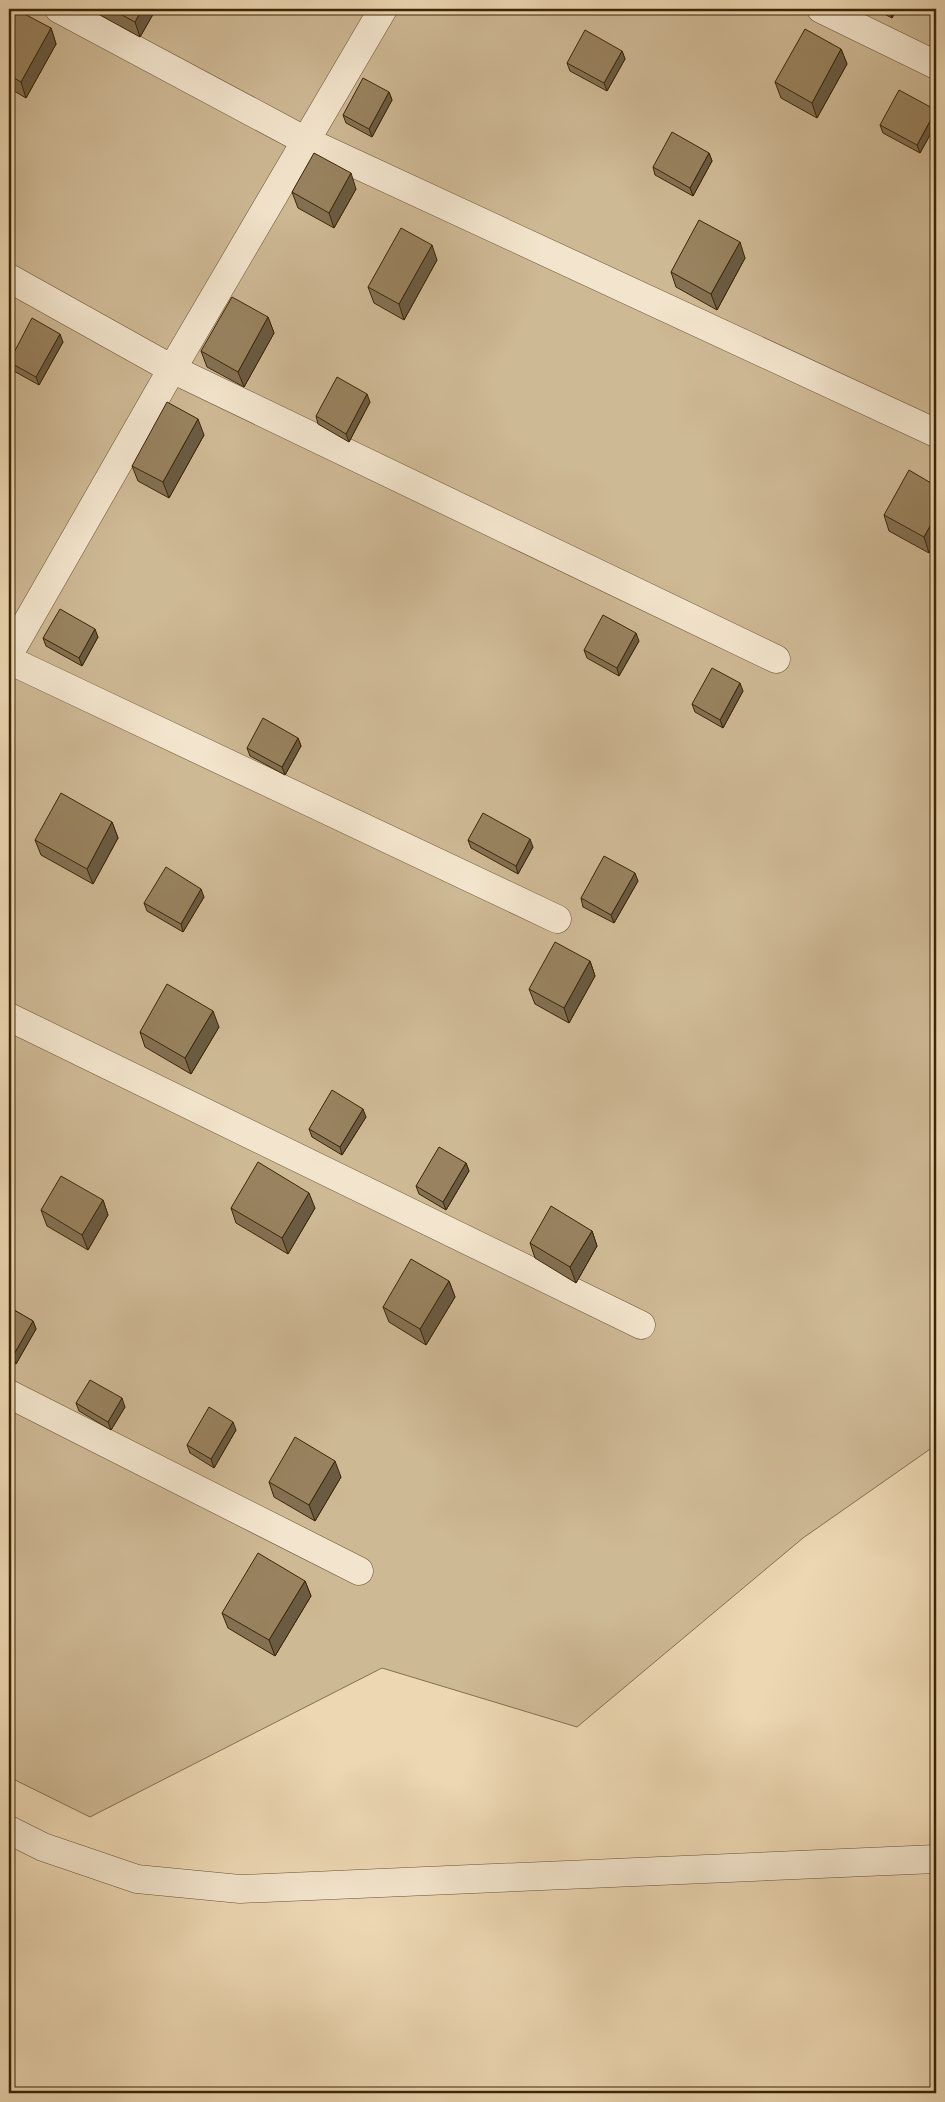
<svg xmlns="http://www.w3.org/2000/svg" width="945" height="2102" font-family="'Gentium Book Plus',serif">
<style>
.green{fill:#ceb995;stroke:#85704d}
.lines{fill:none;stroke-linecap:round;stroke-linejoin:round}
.minor-casing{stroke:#685230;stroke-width:29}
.minor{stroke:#f3e5cd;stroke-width:28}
.wall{fill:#837052;stroke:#3c2605}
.shaded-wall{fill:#6a5b42;stroke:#3c2605}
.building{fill:#98825f;stroke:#3c2605}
</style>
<rect width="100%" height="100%" fill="#ecd7b2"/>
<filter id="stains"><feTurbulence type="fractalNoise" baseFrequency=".004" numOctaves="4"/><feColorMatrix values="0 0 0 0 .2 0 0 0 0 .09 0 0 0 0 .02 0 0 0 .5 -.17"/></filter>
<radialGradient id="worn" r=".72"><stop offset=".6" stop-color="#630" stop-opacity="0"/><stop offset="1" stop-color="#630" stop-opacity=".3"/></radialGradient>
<!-- green -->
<path class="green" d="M 9,9 L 936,9 L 936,1445 L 803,1538 L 577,1727 L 382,1668 L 90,1817 L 9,1777 Z"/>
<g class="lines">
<!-- minor casing -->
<g class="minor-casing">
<g id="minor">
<path d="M 59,9 L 306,141 L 936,433"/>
<path d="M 821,9 L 936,65"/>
<path d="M 9,278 L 172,369 L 776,659"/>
<path d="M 9,654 L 172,369 L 383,9"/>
<path d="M 9,660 L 557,919"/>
<path d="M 9,1017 L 641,1325"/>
<path d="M 9,1394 L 359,1571"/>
<path d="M 9,1830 L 43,1847 L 137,1879 L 240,1889 L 936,1859"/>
</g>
</g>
<!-- minor -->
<use href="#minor" class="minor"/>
</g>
<!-- wall -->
<g class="wall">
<path d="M 89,9 L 156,9 L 140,37 Z"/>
<path d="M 875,9 L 897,9 L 892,18 Z"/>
<path d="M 9,19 L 51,28 L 56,44 L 26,98 L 9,88 Z"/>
<path d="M 841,49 L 847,64 L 817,118 L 781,98 L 775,82 Z"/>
<path d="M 622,51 L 625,59 L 607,91 L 570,71 L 567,63 Z"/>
<path d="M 389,92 L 392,100 L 372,137 L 346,123 L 343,115 Z"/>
<path d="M 936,110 L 936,124 L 920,153 L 883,133 L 880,125 Z"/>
<path d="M 709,153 L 712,161 L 693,196 L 655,175 L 653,167 Z"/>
<path d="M 356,189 L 334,228 L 298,208 L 292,192 Z"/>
<path d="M 745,258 L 717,310 L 676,287 L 671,272 Z"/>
<path d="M 437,260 L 404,320 L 374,303 L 368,287 Z"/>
<path d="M 268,317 L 274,333 L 244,387 L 207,367 L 201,351 Z"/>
<path d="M 63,342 L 39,385 L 12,370 L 9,362 Z"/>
<path d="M 370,402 L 349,442 L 318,424 L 316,416 Z"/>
<path d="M 204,435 L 169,498 L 138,481 L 132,466 Z"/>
<path d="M 936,486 L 929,553 L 889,531 L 884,515 Z"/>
<path d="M 98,637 L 82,666 L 46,646 L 43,638 Z"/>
<path d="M 639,641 L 619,676 L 587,658 L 584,650 Z"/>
<path d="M 743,691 L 723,728 L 695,712 L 692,704 Z"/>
<path d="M 298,738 L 301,746 L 285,775 L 250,756 L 247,748 Z"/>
<path d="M 112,822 L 118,838 L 93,884 L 41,855 L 35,840 Z"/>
<path d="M 468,840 L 533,847 L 518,874 L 471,848 Z"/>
<path d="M 638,881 L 614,923 L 583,907 L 581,898 Z"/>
<path d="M 204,897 L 183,932 L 147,911 L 144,903 Z"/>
<path d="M 590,961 L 595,976 L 569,1023 L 535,1004 L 529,989 Z"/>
<path d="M 219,1027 L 191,1074 L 145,1047 L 140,1032 Z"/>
<path d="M 366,1117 L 342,1155 L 312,1137 L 309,1129 Z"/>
<path d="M 466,1163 L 469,1171 L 446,1210 L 419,1194 L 416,1186 Z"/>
<path d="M 103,1200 L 108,1215 L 88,1250 L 47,1226 L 41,1210 Z"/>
<path d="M 231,1208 L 315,1208 L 288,1254 L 236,1223 Z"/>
<path d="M 592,1231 L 597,1246 L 576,1283 L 535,1258 L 530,1243 Z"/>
<path d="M 449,1281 L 455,1297 L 426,1345 L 389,1322 L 383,1307 Z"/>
<path d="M 9,1307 L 33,1321 L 36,1329 L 16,1364 L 9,1360 Z"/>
<path d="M 76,1403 L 125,1407 L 111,1430 L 79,1411 Z"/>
<path d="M 236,1430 L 214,1468 L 190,1453 L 187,1445 Z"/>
<path d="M 341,1477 L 315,1521 L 274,1497 L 269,1482 Z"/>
<path d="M 305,1581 L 311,1596 L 275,1656 L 228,1628 L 222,1613 Z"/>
</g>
<!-- shaded-wall -->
<g class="shaded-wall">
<path d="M 142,9 L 156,9 L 140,37 L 135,22 Z"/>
<path d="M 889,9 L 897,9 L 892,18 Z"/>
<path d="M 51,28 L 56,44 L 26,98 L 21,82 Z"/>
<path d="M 841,49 L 847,64 L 817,118 L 812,103 Z"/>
<path d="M 622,51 L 625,59 L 607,91 L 604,83 Z"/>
<path d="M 389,92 L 392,100 L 372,137 L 369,129 Z"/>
<path d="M 936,111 L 936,124 L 920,153 L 917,145 Z"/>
<path d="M 709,153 L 712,161 L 693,196 L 690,188 Z"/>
<path d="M 351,173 L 356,189 L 334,228 L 329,213 Z"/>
<path d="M 740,242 L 745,258 L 717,310 L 711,294 Z"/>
<path d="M 432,245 L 437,260 L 404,320 L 399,304 Z"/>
<path d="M 268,317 L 274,333 L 244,387 L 238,372 Z"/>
<path d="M 60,334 L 63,342 L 39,385 L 36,377 Z"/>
<path d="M 367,394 L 370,402 L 349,442 L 346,434 Z"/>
<path d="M 198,419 L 204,435 L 169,498 L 163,482 Z"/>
<path d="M 936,515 L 936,540 L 929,553 L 924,537 Z"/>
<path d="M 95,629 L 98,637 L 82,666 L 79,658 Z"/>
<path d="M 636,633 L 639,641 L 619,676 L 617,668 Z"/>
<path d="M 740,683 L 743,691 L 723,728 L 720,720 Z"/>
<path d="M 298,738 L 301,746 L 285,775 L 282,767 Z"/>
<path d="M 9,775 L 11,782 L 9,787 Z"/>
<path d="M 112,822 L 118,838 L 93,884 L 87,869 Z"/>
<path d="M 530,839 L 533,847 L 518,874 L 516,866 Z"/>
<path d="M 635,873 L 638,881 L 614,923 L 611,915 Z"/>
<path d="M 201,889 L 204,897 L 183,932 L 181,924 Z"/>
<path d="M 590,961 L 595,976 L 569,1023 L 564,1008 Z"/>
<path d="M 213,1011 L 219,1027 L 191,1074 L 185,1058 Z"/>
<path d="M 363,1109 L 366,1117 L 342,1155 L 340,1147 Z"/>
<path d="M 466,1163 L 469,1171 L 446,1210 L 443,1202 Z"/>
<path d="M 309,1193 L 315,1208 L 288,1254 L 282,1238 Z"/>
<path d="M 103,1200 L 108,1215 L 88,1250 L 82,1235 Z"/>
<path d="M 592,1231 L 597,1246 L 576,1283 L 570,1267 Z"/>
<path d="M 449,1281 L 455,1297 L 426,1345 L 420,1329 Z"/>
<path d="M 33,1321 L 36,1329 L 16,1364 L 13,1356 Z"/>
<path d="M 122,1398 L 125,1407 L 111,1430 L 108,1422 Z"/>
<path d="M 233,1422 L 236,1430 L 214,1468 L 211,1459 Z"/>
<path d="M 335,1461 L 341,1477 L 315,1521 L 309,1505 Z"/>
<path d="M 305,1581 L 311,1596 L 275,1656 L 269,1640 Z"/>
</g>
<!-- building -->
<g class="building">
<path d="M 15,9 L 51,28 L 21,82 L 9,75 L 9,19 Z"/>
<path d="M 111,9 L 142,9 L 135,22 Z"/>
<path d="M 805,29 L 841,49 L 812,103 L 775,82 Z"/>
<path d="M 585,30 L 622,51 L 604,83 L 567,63 Z"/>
<path d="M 363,78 L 389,92 L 369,129 L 343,115 Z"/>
<path d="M 899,90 L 936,110 L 917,145 L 880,125 Z"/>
<path d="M 672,132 L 709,153 L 690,188 L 653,167 Z"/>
<path d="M 314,153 L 351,173 L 329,213 L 292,192 Z"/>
<path d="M 699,220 L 740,242 L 711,294 L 671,272 Z"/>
<path d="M 401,228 L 432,245 L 399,304 L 368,287 Z"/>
<path d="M 232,297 L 268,317 L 238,372 L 201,351 Z"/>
<path d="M 32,318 L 60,334 L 36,377 L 9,362 Z"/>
<path d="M 337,377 L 367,394 L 346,434 L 316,416 Z"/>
<path d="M 167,402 L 198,419 L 163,482 L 132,466 Z"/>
<path d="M 909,470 L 936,486 L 936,515 L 924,537 L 884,515 Z"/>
<path d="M 60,609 L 95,629 L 79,658 L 43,638 Z"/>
<path d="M 603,615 L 636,633 L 617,668 L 584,650 Z"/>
<path d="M 712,668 L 740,683 L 720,720 L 692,704 Z"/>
<path d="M 263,718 L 298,738 L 282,767 L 247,748 Z"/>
<path d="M 61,793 L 112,822 L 87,869 L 35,840 Z"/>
<path d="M 483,813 L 530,839 L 516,866 L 468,840 Z"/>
<path d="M 604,856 L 635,873 L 611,915 L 581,898 Z"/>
<path d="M 166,867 L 201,889 L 181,924 L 144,903 Z"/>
<path d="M 555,942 L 590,961 L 564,1008 L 529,989 Z"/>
<path d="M 167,984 L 213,1011 L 185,1058 L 140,1032 Z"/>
<path d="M 332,1090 L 363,1109 L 340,1147 L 309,1129 Z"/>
<path d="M 439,1147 L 466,1163 L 443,1202 L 416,1186 Z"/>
<path d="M 258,1162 L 309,1193 L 282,1238 L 231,1208 Z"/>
<path d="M 61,1176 L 103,1200 L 82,1235 L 41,1210 Z"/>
<path d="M 551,1206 L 592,1231 L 570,1267 L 530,1243 Z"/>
<path d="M 411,1259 L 449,1281 L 420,1329 L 383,1307 Z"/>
<path d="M 9,1307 L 33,1321 L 13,1356 L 9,1354 Z"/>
<path d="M 90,1380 L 122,1398 L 108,1422 L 76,1403 Z"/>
<path d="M 209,1407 L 233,1422 L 211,1459 L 187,1445 Z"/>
<path d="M 295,1437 L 335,1461 L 309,1505 L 269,1482 Z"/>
<path d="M 258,1553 L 305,1581 L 269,1640 L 222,1613 Z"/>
</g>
<!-- margin -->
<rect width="945" height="2102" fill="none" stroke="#ecd7b2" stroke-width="30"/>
<rect x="10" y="10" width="925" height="2082" fill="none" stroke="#3c2605" stroke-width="2.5"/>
<rect x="15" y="15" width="915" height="2072" fill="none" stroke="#3c2605"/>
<rect width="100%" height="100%" filter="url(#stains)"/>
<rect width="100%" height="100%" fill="url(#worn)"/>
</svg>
